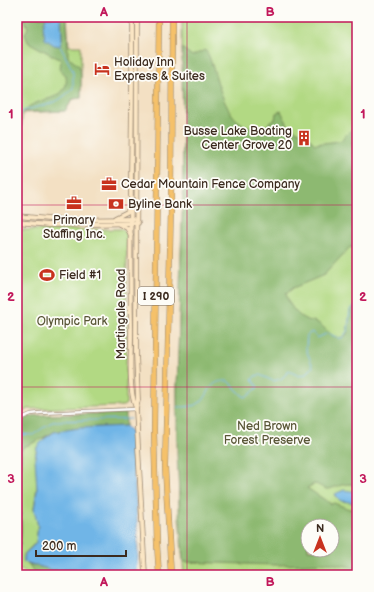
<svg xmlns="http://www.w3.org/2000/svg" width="374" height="592" font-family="'Balsamiq Sans',sans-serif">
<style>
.green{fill:#b2d983;stroke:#768250;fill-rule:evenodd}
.forest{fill:#8db971;stroke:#647248;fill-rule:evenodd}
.water{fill:#70b5e7;stroke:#567082}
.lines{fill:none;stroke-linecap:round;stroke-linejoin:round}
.stream{stroke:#70b5e7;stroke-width:1}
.street-casing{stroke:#978570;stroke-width:4}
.secondary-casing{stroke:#978570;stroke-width:5.5}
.highway-casing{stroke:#978570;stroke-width:6}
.street{stroke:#fff;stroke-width:2.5}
.secondary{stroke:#fbe6c4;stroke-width:4}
.highway{stroke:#f5c16b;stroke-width:5}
.grid{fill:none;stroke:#c2185b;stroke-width:1;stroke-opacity:0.55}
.labels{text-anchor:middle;stroke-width:3.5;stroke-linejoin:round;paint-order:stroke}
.shield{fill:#fdfcf7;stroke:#75695f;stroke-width:1}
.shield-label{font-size:11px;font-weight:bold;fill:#3b2a1e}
.poi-label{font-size:12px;fill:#3b2a1e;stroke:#fdfcf7;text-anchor:start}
.street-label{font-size:12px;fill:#3b2a1e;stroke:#fdfcf7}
.park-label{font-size:12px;fill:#595637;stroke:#fdfcf7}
.neatline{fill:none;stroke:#c2185b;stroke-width:1.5}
.grid-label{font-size:13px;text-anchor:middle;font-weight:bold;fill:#c2185b}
</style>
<rect width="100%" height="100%" fill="#fdfcf7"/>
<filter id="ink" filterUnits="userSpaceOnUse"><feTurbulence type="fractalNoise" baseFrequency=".025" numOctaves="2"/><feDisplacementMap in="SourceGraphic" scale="8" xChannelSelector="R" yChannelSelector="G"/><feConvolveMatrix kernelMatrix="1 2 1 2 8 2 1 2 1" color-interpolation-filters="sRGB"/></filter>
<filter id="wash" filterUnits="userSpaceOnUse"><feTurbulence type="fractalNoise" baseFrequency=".012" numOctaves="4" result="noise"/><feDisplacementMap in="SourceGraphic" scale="16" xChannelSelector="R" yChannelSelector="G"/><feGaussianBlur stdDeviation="0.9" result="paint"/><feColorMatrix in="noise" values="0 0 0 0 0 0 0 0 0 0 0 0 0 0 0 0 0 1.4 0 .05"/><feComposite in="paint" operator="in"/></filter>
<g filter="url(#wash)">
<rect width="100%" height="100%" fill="#f3e0c3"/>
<!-- green -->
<g class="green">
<path d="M 17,17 L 67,17 L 69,46 L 81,46 L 81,98 L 73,99 L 65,111 L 23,113 L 17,170 Z"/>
<path d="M 182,17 L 357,17 L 357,575 L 184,575 L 179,519 L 177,391 L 183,190 ZM 308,526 L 332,526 L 332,550 L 308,550 Z"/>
<path d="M 122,229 L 127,234 L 126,404 L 123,406 L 28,409 L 17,414 L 17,230 Z"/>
<path d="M 48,436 L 37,447 L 35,458 L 38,478 L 34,509 L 38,526 L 36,542 L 24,554 L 24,562 L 29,564 L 32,569 L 40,575 L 28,575 L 23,570 L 17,571 L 17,553 L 19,549 L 21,451 L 23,447 Z"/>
<path d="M 109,569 L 128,572 L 136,570 L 137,573 L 118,575 L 83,575 L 95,574 Z"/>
</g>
<!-- forest -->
<g class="forest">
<path d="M 24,17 L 46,17 L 43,32 L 62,39 L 61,17 L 67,17 L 68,57 L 79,66 L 81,72 L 81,98 L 73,99 L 65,111 L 23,112 C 25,111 28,107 30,106 C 44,97 70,100 66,75 L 60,71 L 61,60 L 28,42 L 25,34 L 28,28 Z"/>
<path d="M 182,48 L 192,56 L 205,50 L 208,54 C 220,81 224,137 267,126 L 270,121 L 275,120 L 276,113 L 281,111 L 289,127 L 304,134 L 315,144 L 340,141 L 357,124 L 357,140 L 352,142 L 353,148 L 357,150 L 357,249 L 350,247 L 324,275 L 293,288 L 286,294 C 288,304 297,316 307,320 C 310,321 314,321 316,322 C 327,327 334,345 347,334 L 350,310 L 357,304 L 357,486 C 348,481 337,487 329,489 C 324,490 319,484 314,484 L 307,488 L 331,504 L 334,503 L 349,509 L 357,508 L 357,524 L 354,528 L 357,531 L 357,568 L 330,563 L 277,565 L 183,562 L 177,455 L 177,388 L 183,190 ZM 308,526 L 332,526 L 332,550 L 308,550 Z"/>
<path d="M 126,413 L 126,426 L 79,428 L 54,432 L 31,444 L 23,447 L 21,451 C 21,461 19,472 19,482 C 19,500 25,538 17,553 L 17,423 L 31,416 L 43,415 Z"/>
<path d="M 29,564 L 52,570 L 101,570 C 93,575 45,578 37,574 C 33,572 31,568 29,564 Z"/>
<path d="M 302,570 L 347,572 L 354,575 L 211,575 L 282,573 Z"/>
</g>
<!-- water -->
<g class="water">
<path d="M 46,17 L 61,17 L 62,39 L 60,46 L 54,45 L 45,39 L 43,26 Z"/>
<path d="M 126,426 L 131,431 L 137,515 L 138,558 L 136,570 L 128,572 L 109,569 L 52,570 L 24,562 C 22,551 31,551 36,542 L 38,526 L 34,509 L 37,490 L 35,458 L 37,447 L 44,439 L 54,432 L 79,428 Z"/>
<path d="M 344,490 L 357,492 L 357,503 L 341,501 L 336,497 L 335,494 Z"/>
</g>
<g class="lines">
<!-- stream -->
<g class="stream">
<path d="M 17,118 L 23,111 C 47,103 53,108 73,88 L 73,71 L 60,46"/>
<path d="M 177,407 C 184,407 193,407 199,403 C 212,394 207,380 228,381 L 243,396 L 247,397 L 258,387 L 252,380 L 255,376 L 260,375 L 273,381 L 281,379 L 289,371 L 299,376 L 306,374 L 313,367 L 306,349 L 307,335 L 312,332 L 317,338 L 328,333 L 338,338 L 342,338 L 348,330 L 350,310 L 357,304"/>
<path d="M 17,434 L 33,435 L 50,423 L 56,421 L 131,419"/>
</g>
</g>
</g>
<g filter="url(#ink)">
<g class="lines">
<!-- street casing -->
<g class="street-casing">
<path id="street" d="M 17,420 L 31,414 L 40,413 L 136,409"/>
</g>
<!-- secondary casing -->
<g class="secondary-casing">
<g id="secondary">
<path d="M 132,17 C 133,119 129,221 131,324 C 132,348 127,385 136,408"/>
<path d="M 137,17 L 136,353 L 138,400 L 136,409 L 145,575"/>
<path d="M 17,216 L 59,220 L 133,219"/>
<path d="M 115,218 L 127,212 L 132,205"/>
<path d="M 17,222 L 48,225 L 138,223"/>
<path d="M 119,224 L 127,228 L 131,235"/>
</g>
</g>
<!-- highway casing -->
<g class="highway-casing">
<g id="highway">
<path d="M 159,17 L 154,431 L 157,544 L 159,575"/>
<path d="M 171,575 L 165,467 L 171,208 L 172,17"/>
</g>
</g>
<!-- street -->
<use href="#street" class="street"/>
<!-- secondary -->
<use href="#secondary" class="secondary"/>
<!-- highway -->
<use href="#highway" class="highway"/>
</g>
</g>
<!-- grid -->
<path class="grid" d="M 187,17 L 187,575M 17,205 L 357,205M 17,387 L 357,387"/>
<!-- icons -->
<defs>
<g id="hotel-bare" transform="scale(1.2)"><path d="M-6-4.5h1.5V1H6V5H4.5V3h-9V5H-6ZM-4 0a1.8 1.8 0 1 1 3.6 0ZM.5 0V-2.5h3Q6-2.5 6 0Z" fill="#c8321e" stroke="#fdfcf7" stroke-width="2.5" paint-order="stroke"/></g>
<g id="building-bare" transform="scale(1.2)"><path d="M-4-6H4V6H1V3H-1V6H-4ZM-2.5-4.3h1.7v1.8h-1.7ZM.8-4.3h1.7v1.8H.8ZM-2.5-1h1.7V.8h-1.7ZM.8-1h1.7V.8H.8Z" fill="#c8321e" stroke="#fdfcf7" stroke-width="2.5" paint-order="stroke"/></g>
<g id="office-bare" transform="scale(1.2)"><path d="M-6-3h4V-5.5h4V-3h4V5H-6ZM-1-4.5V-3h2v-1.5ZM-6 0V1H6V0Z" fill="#c8321e" stroke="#fdfcf7" stroke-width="2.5" paint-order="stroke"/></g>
<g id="bank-bare" transform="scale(1.2)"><path d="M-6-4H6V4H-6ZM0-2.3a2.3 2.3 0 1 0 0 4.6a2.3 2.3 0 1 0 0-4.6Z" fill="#c8321e" stroke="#fdfcf7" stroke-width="2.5" paint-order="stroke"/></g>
<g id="stadium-bare" transform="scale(1.2)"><path d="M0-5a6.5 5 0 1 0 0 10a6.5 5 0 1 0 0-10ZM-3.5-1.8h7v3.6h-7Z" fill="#c8321e" stroke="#fdfcf7" stroke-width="2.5" paint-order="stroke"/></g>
</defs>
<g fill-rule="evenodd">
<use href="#hotel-bare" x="102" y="69"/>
<use href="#building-bare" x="304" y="138"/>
<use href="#office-bare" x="109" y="184"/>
<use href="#office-bare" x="74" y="203"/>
<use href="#bank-bare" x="116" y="204"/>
<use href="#stadium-bare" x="47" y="275"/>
</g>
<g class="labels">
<!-- shield labels -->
<rect class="shield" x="138" y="287" width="36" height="18" rx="3"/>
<g class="shield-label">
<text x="156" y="300">I 290</text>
</g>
<!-- poi labels -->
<g class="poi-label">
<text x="114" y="66">Holiday Inn<tspan x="114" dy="14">Express &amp; Suites</tspan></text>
<text x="292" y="135" text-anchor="end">Busse Lake Boating<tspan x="292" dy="14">Center Grove 20</tspan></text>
<text x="121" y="188">Cedar Mountain Fence Company</text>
<text x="128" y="208">Byline Bank</text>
<text x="74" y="224" text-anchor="middle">Primary<tspan x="74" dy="14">Staffing Inc.</tspan></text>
<text x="59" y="279">Field #1</text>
</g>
<!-- street labels -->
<g class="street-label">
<text transform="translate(121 314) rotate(-90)" y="4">Martingale Road</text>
</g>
<!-- park labels -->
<g class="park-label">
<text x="72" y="325">Olympic Park</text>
<text x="267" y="430">Ned Brown<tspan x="267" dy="14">Forest Preserve</tspan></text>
</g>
</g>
<!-- margin -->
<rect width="374" height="592" fill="none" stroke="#fdfcf7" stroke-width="44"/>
<!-- north arrow -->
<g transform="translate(320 538)"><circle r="19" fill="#fdfcf7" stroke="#afa8a0"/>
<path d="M0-3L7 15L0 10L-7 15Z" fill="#c8321e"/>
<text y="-6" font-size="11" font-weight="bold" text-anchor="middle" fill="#3b2a1e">N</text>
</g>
<!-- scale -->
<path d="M36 550v6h90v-6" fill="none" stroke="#3b2a1e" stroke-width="2"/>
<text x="42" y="550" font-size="12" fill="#3b2a1e" stroke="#fdfcf7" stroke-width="3" paint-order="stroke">200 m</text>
<rect x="22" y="22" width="330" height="548" class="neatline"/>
<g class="grid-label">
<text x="104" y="16">A</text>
<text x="270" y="16">B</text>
<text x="11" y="118">1</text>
<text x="363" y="118">1</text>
<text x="11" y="301">2</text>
<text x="363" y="301">2</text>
<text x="11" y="483">3</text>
<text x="363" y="483">3</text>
<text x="104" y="586">A</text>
<text x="270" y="586">B</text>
</g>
</svg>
